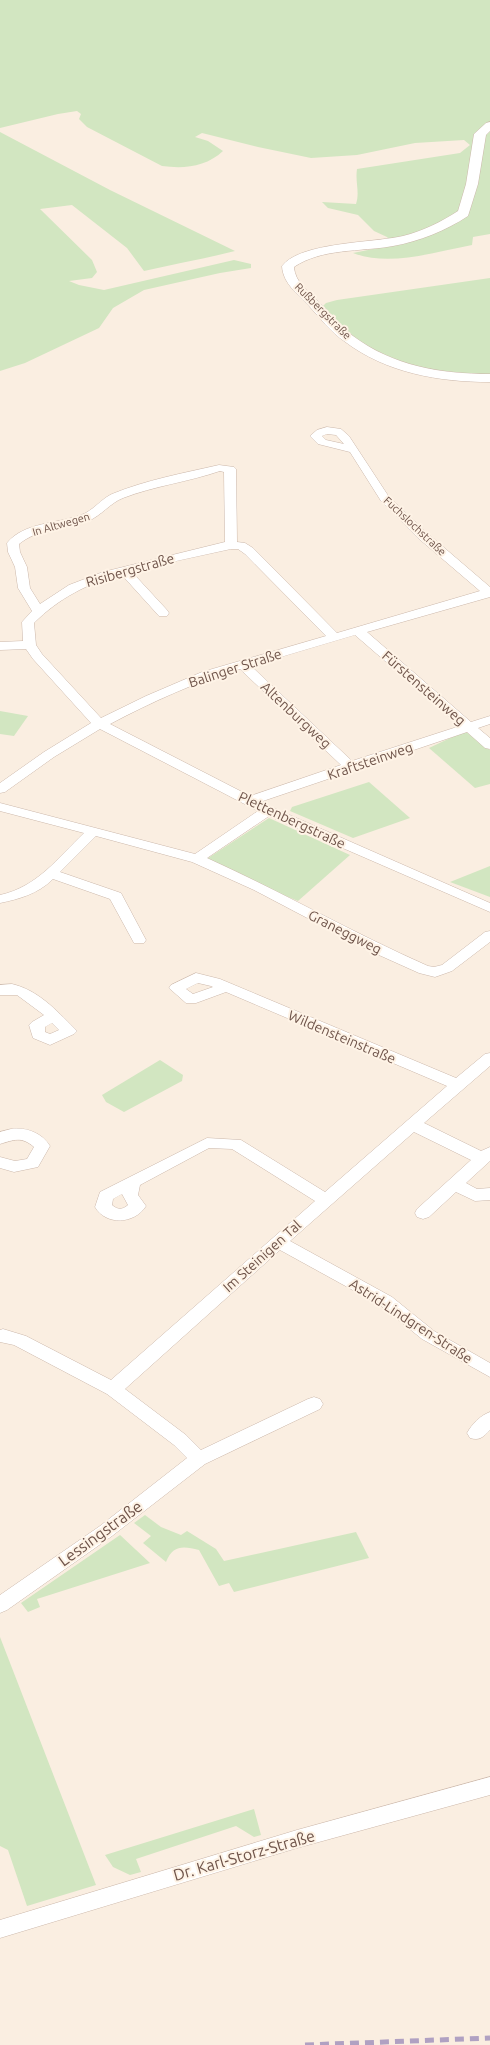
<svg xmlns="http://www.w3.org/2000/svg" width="490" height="2045" font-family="Ubuntu,sans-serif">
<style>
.green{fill:#d2e6c1}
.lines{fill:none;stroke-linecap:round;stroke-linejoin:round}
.minor-casing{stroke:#ccb8ab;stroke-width:1}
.tertiary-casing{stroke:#ccb8ab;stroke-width:1}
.minor{fill:#fff;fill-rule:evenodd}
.tertiary{fill:#fff;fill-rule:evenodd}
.rail{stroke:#b0a1c2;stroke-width:5;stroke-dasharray:9 6;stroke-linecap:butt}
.labels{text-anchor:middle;stroke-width:4;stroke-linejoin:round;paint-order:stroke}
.far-street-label{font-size:11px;fill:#6f544a;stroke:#fef3e6}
.street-label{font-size:14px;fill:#6f544a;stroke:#fef3e6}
.near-street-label{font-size:16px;fill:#6f544a;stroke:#fef3e6}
</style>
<rect width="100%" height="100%" fill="#faeee1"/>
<!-- green -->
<g class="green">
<path d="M 0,0 L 490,0 L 490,234 L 473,237 L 472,245 C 434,252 390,267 353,253 L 393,245 L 387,237 L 374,231 L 358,215 L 328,208 L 322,202 L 356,204 C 360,192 355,182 357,169 L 460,153 L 470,145 L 464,140 L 415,143 L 357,155 L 311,158 L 258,147 L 202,133 L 195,137 L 208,141 L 223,151 C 206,167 184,169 162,166 L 87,127 L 79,119 L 81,114 L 77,111 L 58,114 L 0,128 Z"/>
<path d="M 0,132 L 110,190 L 235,251 C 204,259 174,264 144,271 L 127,248 L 72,205 L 40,209 L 92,260 L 97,272 L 92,278 L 69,281 L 79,285 L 104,290 L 234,260 L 251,264 L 251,268 L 220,273 L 144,290 L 113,308 L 99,328 L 25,363 L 0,371 Z"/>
<path d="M 490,278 L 490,375 C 446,372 400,369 361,343 C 347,333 334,319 322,307 L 326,303 L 337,300 Z"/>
<path d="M 0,711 L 28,716 L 14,736 L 0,734 Z"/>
<path d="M 465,731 L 490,750 L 490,784 L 475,788 L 429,748 Z"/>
<path d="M 369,782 L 410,818 L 353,838 L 290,811 L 292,807 Z"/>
<path d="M 269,818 L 350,855 L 298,901 L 202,862 Z"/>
<path d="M 490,866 L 490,897 L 450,882 Z"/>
<path d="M 160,1060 L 183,1075 L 182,1081 L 124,1112 L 106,1102 L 102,1095 Z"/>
<path d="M 145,1515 L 161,1527 L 181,1535 L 187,1531 L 216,1549 L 224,1561 L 356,1532 L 369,1558 L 234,1592 L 229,1583 L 219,1586 L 199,1550 C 183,1546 173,1545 166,1562 L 143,1543 L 151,1536 L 134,1523 Z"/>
<path d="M 120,1535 L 150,1563 L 37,1599 L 40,1607 L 28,1612 L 21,1603 Z"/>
<path d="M 0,1637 L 96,1885 L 27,1906 L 8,1850 L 0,1846 Z"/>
<path d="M 254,1809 L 261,1835 L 254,1837 L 236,1826 L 136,1859 L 141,1872 L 130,1875 L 113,1867 L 105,1855 Z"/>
</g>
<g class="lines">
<!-- minor casing -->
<g class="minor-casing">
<g id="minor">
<path d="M 327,427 L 341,429 L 349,436 L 389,497 L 427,533 L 490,587 L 490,597 L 367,632 L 471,722 L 490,716 L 490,724 L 478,728 L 490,738 L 490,749 L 485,748 L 467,732 L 260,802 L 490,903 L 490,912 L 269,816 L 207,858 C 282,892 353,933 428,966 L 434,967 L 442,965 L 485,932 L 490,931 L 490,942 L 452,971 L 435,977 L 419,973 L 370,951 L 254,890 L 192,862 L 96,836 L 60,872 L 121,893 L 146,940 L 144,943 L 134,943 L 110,899 L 53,879 C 38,894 19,899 0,903 L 0,895 C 37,887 58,858 84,833 L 0,811 L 0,803 L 195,854 L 258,811 L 100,729 L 54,757 L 5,792 L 0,793 L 0,783 L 44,752 L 91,723 L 33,659 L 26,649 L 0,650 L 0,642 L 23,641 L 22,622 L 32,611 L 18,588 L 15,567 L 8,552 L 7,543 C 24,522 57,524 81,515 C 93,511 101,499 112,494 C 146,480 184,473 219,465 L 234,467 L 236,469 L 237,542 L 245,543 L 253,548 L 337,633 L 480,591 L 418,538 L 381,501 L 350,452 L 318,444 L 310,436 L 317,430 ZM 327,434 L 336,435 L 344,444 L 326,440 L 322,436 ZM 220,471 L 224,472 L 225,542 L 103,572 L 69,585 L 40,604 L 30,588 L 27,567 L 20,552 L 19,544 C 39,528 64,529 88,521 C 101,516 110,503 123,498 C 154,486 188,482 220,471 ZM 231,549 L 238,549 L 245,554 L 326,636 L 202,672 L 146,696 L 101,718 L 42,654 L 36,645 L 34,623 C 59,598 87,584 121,574 L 159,616 L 167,616 L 169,613 L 167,610 L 131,571 ZM 355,635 L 460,726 L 352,761 L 251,666 ZM 240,669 L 341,765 L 250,796 L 110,724 C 152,702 195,682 240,669 Z"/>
<path d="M 196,973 L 220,979 L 456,1078 L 485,1054 L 490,1053 L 490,1066 L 424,1123 L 481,1151 L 490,1147 L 490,1161 L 466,1183 L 477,1189 L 490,1188 L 490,1200 L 475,1201 L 456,1192 L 429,1217 L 423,1219 L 417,1217 L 415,1213 L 417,1209 L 471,1160 L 414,1132 L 290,1241 L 392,1297 L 434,1331 L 490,1363 L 490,1377 L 422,1339 L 380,1305 L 280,1250 L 125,1389 L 186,1435 L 201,1450 L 308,1399 L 314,1397 L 320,1399 L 323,1404 L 320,1409 L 205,1464 L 112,1536 L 7,1610 L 0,1613 L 0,1595 L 100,1526 L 187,1458 L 174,1445 L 107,1394 L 14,1345 L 0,1342 L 0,1330 L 3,1329 L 26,1336 L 111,1380 L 315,1201 L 232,1149 L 209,1148 L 140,1185 L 138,1195 L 146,1206 C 135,1224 106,1226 95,1207 L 100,1192 L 207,1138 L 241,1140 L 325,1192 L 447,1086 L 226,992 L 196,1003 L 186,1003 L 169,988 L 171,985 ZM 198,983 L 211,986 L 213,987 L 193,994 L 186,989 ZM 122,1194 L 128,1205 C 122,1210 118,1210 112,1205 L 113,1199 Z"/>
<path d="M 12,984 C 38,990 56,1010 74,1028 L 77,1031 L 74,1034 L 50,1045 L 33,1038 L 29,1025 L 32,1022 L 44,1015 L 17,995 L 0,995 L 0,985 ZM 52,1023 L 59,1030 L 50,1034 L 45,1032 L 45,1027 Z"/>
<path d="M 11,1129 C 27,1127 42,1133 50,1146 L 38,1167 L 14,1172 L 0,1168 L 0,1157 L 15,1161 L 27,1159 L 34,1147 C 21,1136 14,1140 0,1144 L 0,1132 Z"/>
<path d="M 490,1412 L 490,1430 C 483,1437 480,1441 470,1438 L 467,1433 C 472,1424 481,1415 490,1412 Z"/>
<path d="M 490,1777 L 490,1795 L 297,1848 L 0,1938 L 0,1920 L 297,1830 Z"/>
</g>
</g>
<!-- tertiary casing -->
<g class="tertiary-casing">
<path id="tertiary" d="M 490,122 L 490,131 L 486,135 L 478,184 L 468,216 C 445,231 420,241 393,246 C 360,252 322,248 294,267 C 295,282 308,291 318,301 C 329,312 340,326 353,336 C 393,366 441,374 490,374 L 490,382 C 439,382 386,373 344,341 C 331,332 320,318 309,306 C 298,294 283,284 282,266 C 300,242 373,243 403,236 C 423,231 441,222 458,211 L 466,184 L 474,134 L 486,123 Z"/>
</g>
<!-- minor -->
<use href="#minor" class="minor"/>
<!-- tertiary -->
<use href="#tertiary" class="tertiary"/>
<!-- rail -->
<path class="rail" d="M 305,2045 L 490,2038"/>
</g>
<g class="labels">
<!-- far-street labels -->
<g class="far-street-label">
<text transform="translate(323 311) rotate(45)" y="4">Rußbergstraße</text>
<text transform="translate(61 524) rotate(-16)" y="4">In Altwegen</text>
<text transform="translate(415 526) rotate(43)" y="4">Fuchslochstraße</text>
</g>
<!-- street labels -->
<g class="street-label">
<text transform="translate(130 570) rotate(-16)" y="5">Risibergstraße</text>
<text transform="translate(235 668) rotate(-18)" y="5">Balinger Straße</text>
<text transform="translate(424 688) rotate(41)" y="5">Fürstensteinweg</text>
<text transform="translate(296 715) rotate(43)" y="5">Altenburgweg</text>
<text transform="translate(370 761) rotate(-19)" y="5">Kraftsteinweg</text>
<text transform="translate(292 820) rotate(25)" y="5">Plettenbergstraße</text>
<text transform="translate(345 932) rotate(27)" y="5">Graneggweg</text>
<text transform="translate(342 1037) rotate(23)" y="5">Wildensteinstraße</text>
<text transform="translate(262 1256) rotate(-42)" y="5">Im Steinigen Tal</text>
<text transform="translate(411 1321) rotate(33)" y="5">Astrid-Lindgren-Straße</text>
</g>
<!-- near-street labels -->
<g class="near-street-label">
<text transform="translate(100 1533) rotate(-36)" y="6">Lessingstraße</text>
<text transform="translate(244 1855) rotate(-16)" y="6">Dr. Karl-Storz-Straße</text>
</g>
</g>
</svg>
